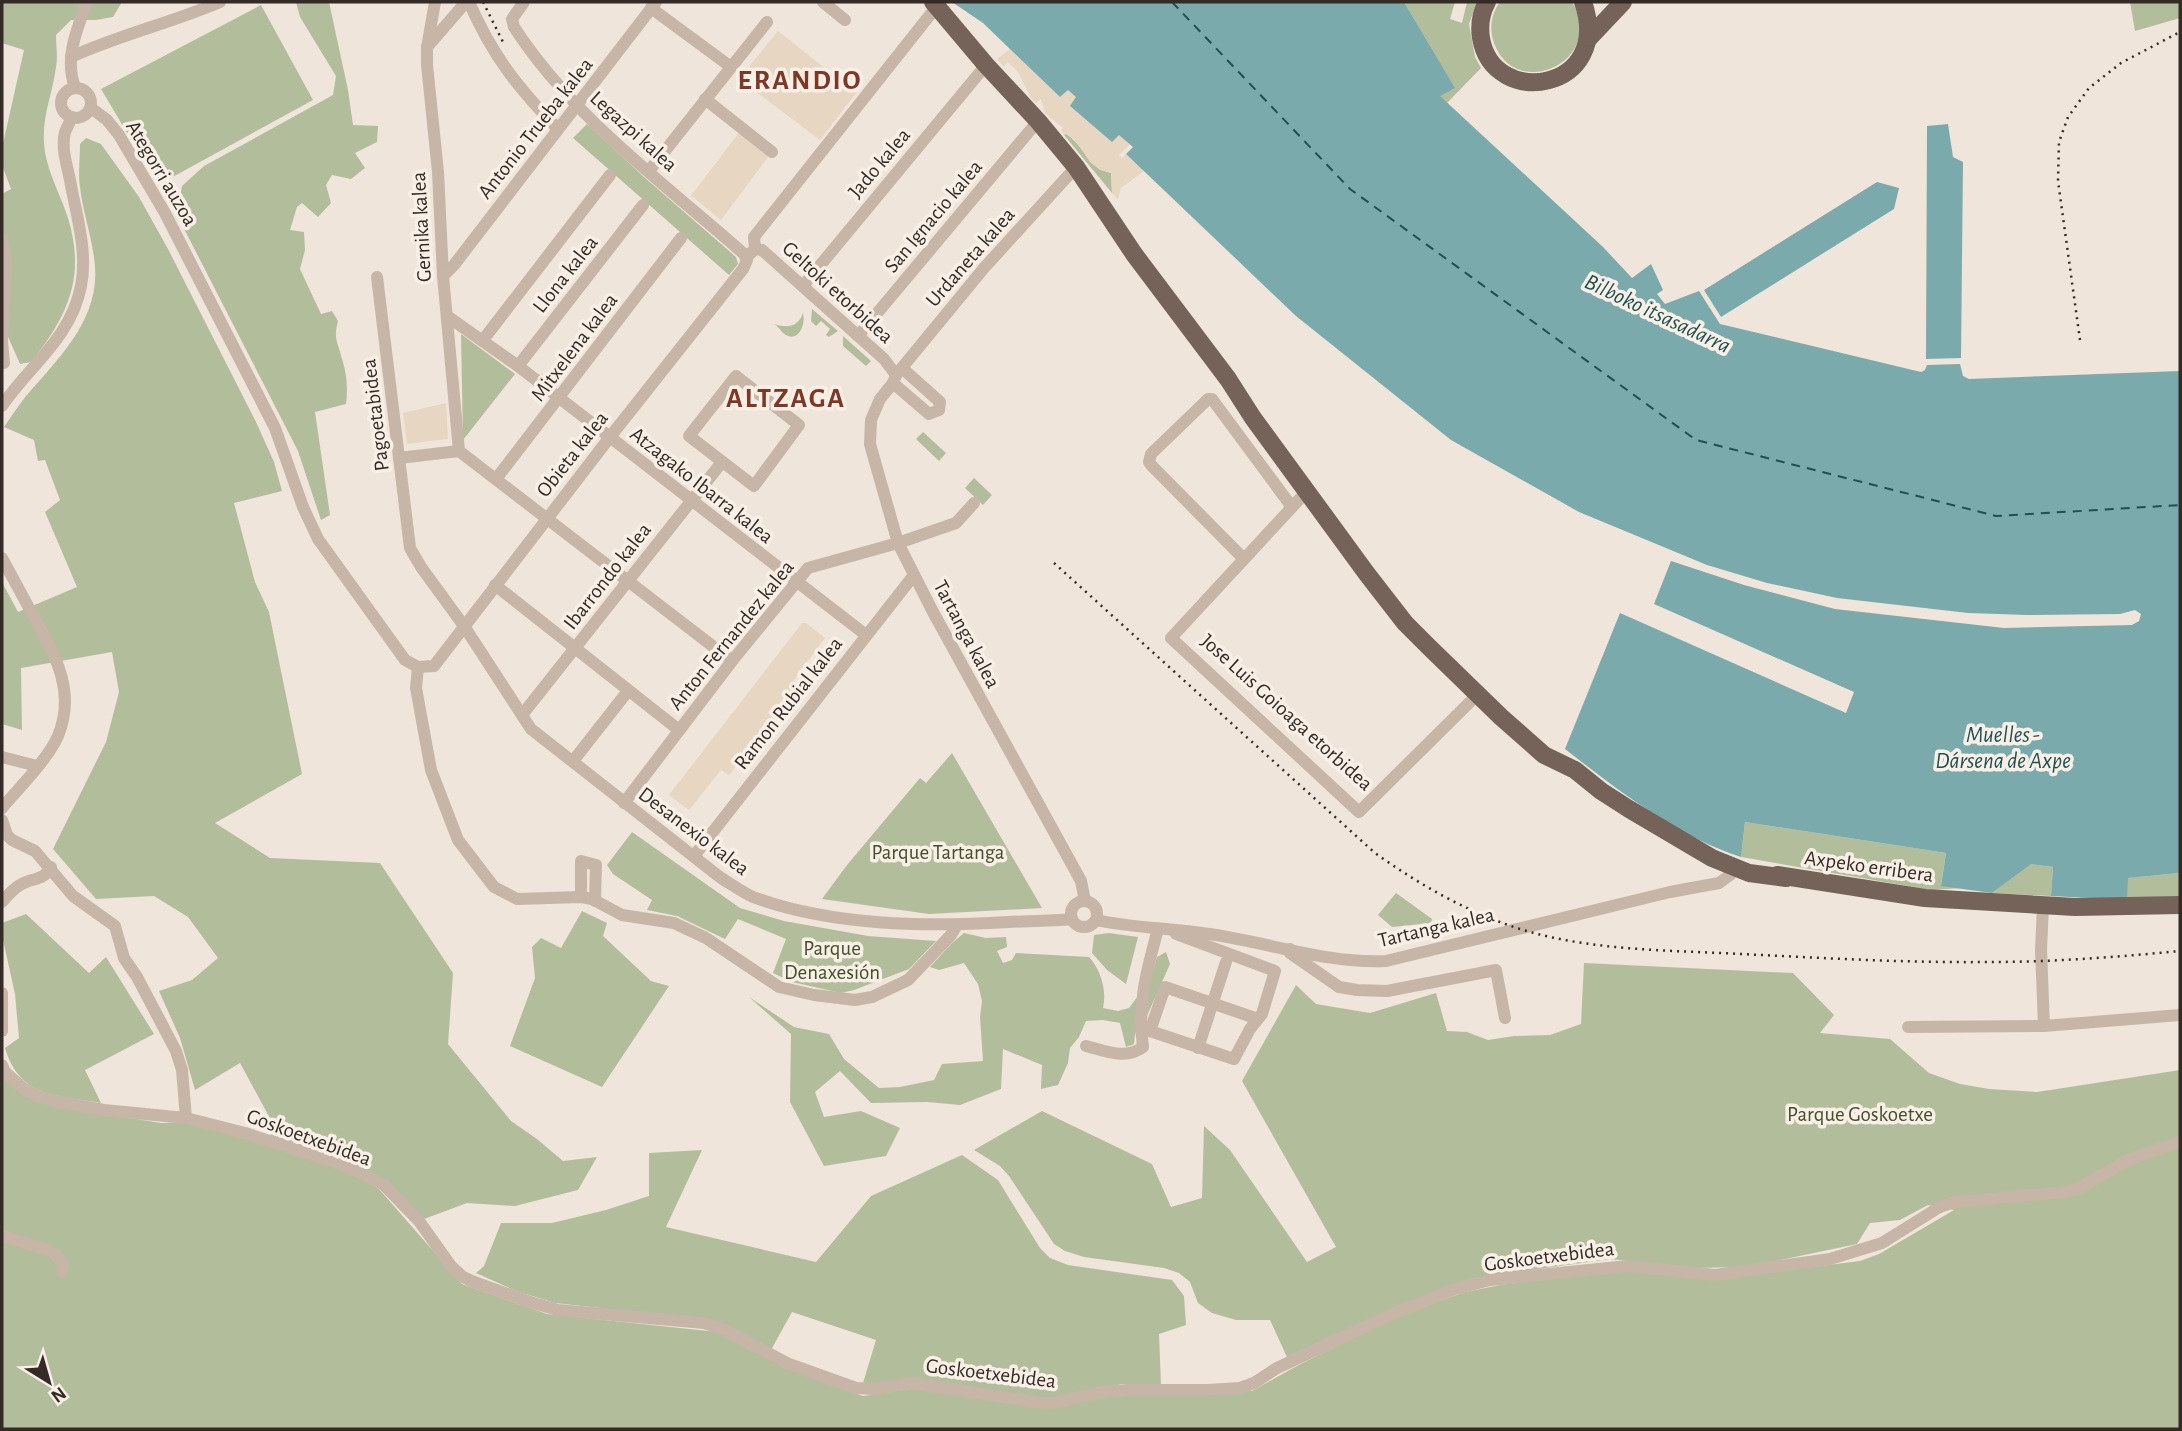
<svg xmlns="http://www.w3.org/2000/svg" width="2182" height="1431" font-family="'Alegreya Sans',sans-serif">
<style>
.green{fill:#b2be9b}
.plaza{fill:#e7d6c1}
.water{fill:#7aaaab}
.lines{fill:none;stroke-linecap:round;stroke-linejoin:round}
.ferry{stroke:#1f5052;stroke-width:2;stroke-dasharray:9 7;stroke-linecap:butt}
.street{stroke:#c7b5a7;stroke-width:12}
.primary{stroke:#756259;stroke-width:18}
.rail{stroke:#342b27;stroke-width:2.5;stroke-dasharray:2 5;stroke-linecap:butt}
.labels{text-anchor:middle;stroke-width:7;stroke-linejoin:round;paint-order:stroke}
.street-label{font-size:21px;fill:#342b27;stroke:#f8efe6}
.park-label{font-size:21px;fill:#44502c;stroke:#f8efe6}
.water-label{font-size:23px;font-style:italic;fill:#1f5052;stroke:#f8efe6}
.district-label{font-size:28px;font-weight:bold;letter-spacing:2px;fill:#7e3825;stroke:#f8efe6}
</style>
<rect width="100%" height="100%" fill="#f0e5da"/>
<!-- green -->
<g class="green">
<path d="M 2,2 L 122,2 L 113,17 L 96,20 L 71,20 L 56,35 C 56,46 58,57 56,67 C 52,98 40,119 45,152 C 49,175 61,196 68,218 C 86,277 68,316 31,362 L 20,364 L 2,323 L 2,194 L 11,189 L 2,165 L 2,148 L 24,50 L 2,43 Z"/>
<path d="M 296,2 L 329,2 L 348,90 L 353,125 L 378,126 L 377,142 L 355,153 L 365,168 L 351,179 L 332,175 L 326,185 L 331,203 L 318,217 L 302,203 L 297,207 L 290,230 L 304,232 L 305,250 L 300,269 L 321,314 L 332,311 L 338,321 C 333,339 338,342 342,359 C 347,374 348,389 346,404 L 315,412 L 330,515 L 321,520 L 298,451 L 177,215 L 182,186 L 204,166 L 333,95 L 336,76 L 300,17 Z"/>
<path d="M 1404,2 L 1455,2 L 1450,19 L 1462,23 L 1467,2 L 1477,2 L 1469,24 L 1475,57 L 1481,68 L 1447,103 L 1439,96 L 1454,87 Z"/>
<path d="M 1500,2 L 1572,2 C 1607,62 1515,102 1494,43 C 1489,29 1491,14 1500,2 Z"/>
<path d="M 2130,2 L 2180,2 L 2180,18 L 2135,31 Z"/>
<path d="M 261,5 L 313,100 L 158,185 L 101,89 Z"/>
<path d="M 587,124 L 644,177 L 736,257 L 738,264 L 729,275 L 573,138 Z"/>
<path d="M 1065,133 C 1088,149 1084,164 1111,173 L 1112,193 L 1064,135 Z"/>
<path d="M 86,138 L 101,144 L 139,197 L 168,249 L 256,422 L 274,462 L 282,491 L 234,503 L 255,582 L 269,612 L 302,774 L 215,823 L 270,858 L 380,863 L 453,973 L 448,1044 L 511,1121 L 537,1139 L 563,1161 L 597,1157 L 578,1190 L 515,1206 L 467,1203 L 424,1219 L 395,1190 L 271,1137 L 272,1122 L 240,1063 L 195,1090 L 180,1038 L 159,991 L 192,980 L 218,958 L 188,917 L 154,896 L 96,899 L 53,849 L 106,742 L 119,692 L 112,652 L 21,668 L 22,730 L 2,724 L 2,582 L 18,612 L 77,587 L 45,512 L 60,500 L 45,460 L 38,461 L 34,440 L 4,427 C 11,417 18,406 26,396 C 58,359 99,320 95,267 C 93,239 83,214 80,187 C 78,174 80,158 80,144 Z"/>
<path d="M 812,309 L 838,331 L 829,337 L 826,335 L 830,329 L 821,321 L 816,326 L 811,321 Z"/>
<path d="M 803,313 C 806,325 798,345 783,333 C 780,330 778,326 774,324 C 786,328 798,328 803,313 Z"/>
<path d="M 461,334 L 515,374 L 463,440 Z"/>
<path d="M 843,336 L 871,361 L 866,366 L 843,346 Z"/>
<path d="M 923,432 L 946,453 L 939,461 L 916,439 Z"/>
<path d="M 974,478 L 992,495 L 983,505 L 965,488 Z"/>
<path d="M 952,753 L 1042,908 L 929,914 L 822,899 L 847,865 L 920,778 L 926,783 Z"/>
<path d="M 1745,822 L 1946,853 L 1941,885 L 1963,888 L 1931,890 L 1741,857 Z"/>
<path d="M 632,832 L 740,908 L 784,921 L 868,936 L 936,941 L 909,969 L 854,990 L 841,993 L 792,982 L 773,973 L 786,939 L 738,919 L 725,939 L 677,916 L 647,910 L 652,900 L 613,874 L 607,865 Z"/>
<path d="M 2030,864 L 2053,867 L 2051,896 L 1992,893 Z"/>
<path d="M 2180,873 L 2180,896 L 2127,900 L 2127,878 Z"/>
<path d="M 1396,893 L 1432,919 L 1431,923 L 1392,927 L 1378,915 Z"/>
<path d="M 582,911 L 607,923 L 603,936 L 651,981 L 669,986 L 602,1087 L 510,1046 L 535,978 L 532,947 L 541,938 L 561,948 Z"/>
<path d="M 26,914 L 89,973 L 106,957 L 154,1034 L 85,1070 L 101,1103 C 56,1095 20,1098 5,1048 L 19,1038 L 15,994 L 2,935 L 2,923 Z"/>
<path d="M 964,933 L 986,938 L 1006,937 L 1007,947 L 997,951 L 1003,963 L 1012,960 L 1016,953 L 1089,957 C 1101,970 1107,991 1103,1008 L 1118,1011 L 1129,1008 L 1150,980 L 1157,957 L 1166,952 L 1170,964 L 1146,1018 L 1135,1034 L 1134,1044 L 1126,1047 L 1120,1023 L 1103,1020 L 1086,1021 L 1079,1037 L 1070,1048 L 1068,1063 L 1058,1085 L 1041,1089 L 1042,1065 L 1003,1049 L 1001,1089 L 960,1105 L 927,1102 L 871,1103 L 840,1071 L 815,1092 L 824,1117 L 861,1111 L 900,1128 L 886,1156 L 824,1166 L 790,1102 L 791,1034 L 749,997 L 794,1027 L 829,1034 L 844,1059 L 879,1088 L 900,1087 L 934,1080 L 942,1064 L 983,1061 L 980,1017 L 982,1001 L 978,984 L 964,963 L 939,970 L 930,967 L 952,943 Z"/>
<path d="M 1109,933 L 1138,937 L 1126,984 L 1107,970 L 1092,953 L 1094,935 Z"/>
<path d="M 1584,963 L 1793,973 L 1834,1015 L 1820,1033 L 1890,1039 L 1929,1073 L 1960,1084 L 1989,1089 L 2037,1092 L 2180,1070 L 2180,1429 L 2,1429 L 2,1074 L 75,1109 L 161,1123 L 192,1122 L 349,1171 L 379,1189 L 462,1284 L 547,1314 L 718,1332 L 784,1367 L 863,1396 L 916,1388 L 1049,1407 L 1114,1395 L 1252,1391 L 1293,1368 L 1392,1318 L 1465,1292 L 1500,1285 L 1627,1268 L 1709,1280 L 1860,1261 L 1879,1254 L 1954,1210 L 1928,1205 L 1900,1220 L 1870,1223 L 1857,1244 L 1776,1261 L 1738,1267 L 1698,1268 L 1610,1259 L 1474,1278 L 1395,1307 L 1287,1357 L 1270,1320 L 1236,1320 L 1212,1313 L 1198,1303 L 1190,1282 L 1179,1273 L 1164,1268 L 1084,1257 L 1065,1251 L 1054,1244 L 1009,1176 L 1000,1166 L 974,1150 L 1042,1111 L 1152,1164 L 1171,1207 L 1202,1198 L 1204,1126 L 1230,1150 L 1307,1262 L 1336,1247 L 1242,1081 L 1296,985 L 1316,1004 L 1370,1013 L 1436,993 L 1447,1031 L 1467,1032 L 1488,1040 L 1514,1036 L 1550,1035 L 1581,1024 Z"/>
<path d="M 702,1150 L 666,1227 L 816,1262 L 871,1196 L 962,1155 L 998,1180 L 1040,1248 L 1050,1258 L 1068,1265 L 1172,1280 L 1184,1296 L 1186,1325 L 1159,1334 L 1161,1385 L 1122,1384 L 1048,1399 L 863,1383 L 876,1340 L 792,1312 L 771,1350 L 717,1321 L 555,1303 L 516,1291 L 476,1273 L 484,1266 L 501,1223 L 552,1223 L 606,1210 L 649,1196 L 649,1153 Z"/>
</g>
<!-- plaza -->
<g class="plaza">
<path d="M 778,31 L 856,93 L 820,140 L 739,79 Z"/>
<path d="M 1010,49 L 1060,97 L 1068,90 L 1077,97 L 1070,106 L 1112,141 L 1119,134 L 1130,144 L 1119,155 L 1122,158 L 1126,154 L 1144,171 L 1121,188 L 1118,200 L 1112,193 L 1111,173 L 1100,170 L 1090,162 L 1075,140 L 1066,134 L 1064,135 L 1061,131 L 1063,128 L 1045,113 L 1041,99 L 1036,103 L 1031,98 L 1018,72 L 1012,66 L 1007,62 L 1004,67 L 997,59 Z"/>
<path d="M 741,130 L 771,153 L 721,220 L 693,197 L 690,197 Z"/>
<path d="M 446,403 L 448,439 L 407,444 L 403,413 Z"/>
<path d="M 802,623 L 806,623 L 825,638 L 789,687 L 795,693 L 729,775 L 721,770 L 689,810 L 669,795 Z"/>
</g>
<!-- water -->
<g class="water">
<path d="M 952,2 L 1404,2 L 1455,88 L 1440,96 L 1603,247 L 1632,278 L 1651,264 L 1663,290 L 1657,294 L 1665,304 L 1699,291 L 1720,324 L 1921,372 L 1925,370 L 1927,365 L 1960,364 L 1963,376 L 1969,379 L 2180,371 L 2180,873 L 2128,878 L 2127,900 L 2051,896 L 2053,867 L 2031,864 L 1992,893 L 1941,886 L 1946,853 L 1745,822 L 1741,857 C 1676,836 1618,790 1565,749 L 1620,613 L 1846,713 L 1854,692 L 1654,604 L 1671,561 L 1744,585 L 1835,609 L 2004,628 L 2132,625 L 2139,621 L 2141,614 L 2135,610 L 2120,614 L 2027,615 L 1968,613 L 1837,598 L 1767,583 L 1707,565 L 1579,512 L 1451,440 L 1296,316 L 1126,154 L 1133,147 L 1119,135 L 1112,142 L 1070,106 L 1076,97 L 1068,90 L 1060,97 L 983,23 Z"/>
<path d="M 1948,124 L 1953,157 L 1963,162 L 1961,358 L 1926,359 L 1927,126 Z"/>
<path d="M 1877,182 L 1899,188 L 1894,209 L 1721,317 L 1704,290 Z"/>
</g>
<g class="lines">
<!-- ferry -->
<path class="ferry" d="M 1172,2 L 1350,189 L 1696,440 L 1996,516 L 2180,505"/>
<!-- street -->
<g class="street">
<path d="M 435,2 L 427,48 L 427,65 L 438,172 L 443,276 L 459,451"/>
<path d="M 469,2 C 492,55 518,88 558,129"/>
<path d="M 524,2 L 512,19 L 514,27 C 573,118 664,183 744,254 L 750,254 L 755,249 L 762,250 L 884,359 L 896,375"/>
<path d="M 823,2 L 845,20"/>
<path d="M 651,8 L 731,67"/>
<path d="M 427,47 L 466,2"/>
<path d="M 71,57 C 119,35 171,23 220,2"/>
<path d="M 75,87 C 64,59 77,29 87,2"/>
<circle cx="76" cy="103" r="15"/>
<path d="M 705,99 L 772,152"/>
<path d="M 91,108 L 107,120 L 119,135 L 165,213 L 275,428 L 303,507 L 318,539 L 405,660 L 418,667"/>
<path d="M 1076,167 L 984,268 L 896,375 L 893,383 L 880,399 L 871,420 L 870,444 L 898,543 L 933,612 L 1081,881 L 1085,901"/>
<path d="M 649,171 L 767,22"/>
<path d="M 2,239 L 6,264 L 2,341 L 4,363"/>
<path d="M 755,249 L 754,237 L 937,6"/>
<path d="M 443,276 L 454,265 L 656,2"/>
<path d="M 377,277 L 410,548 L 421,567 L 464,626 L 531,729 L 721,878 C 731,884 742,892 753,897 C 831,926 926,927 1008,922 C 1029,921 1051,921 1072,919"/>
<path d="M 803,286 L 986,65"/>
<path d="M 447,316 L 518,366 L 866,635"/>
<path d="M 858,336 L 1038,121"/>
<path d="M 483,340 L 610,175"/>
<path d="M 518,366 L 643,205"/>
<path d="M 736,376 L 799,425 L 754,486 L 689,436 Z"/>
<path d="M 893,383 L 929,414 L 939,410 L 940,402 L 902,368"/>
<path d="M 2,406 C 29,366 71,338 81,286 C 88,251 76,214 70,180 C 67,165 61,148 65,132 C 67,127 70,122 72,117"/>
<path d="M 399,458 L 459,451 L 732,661"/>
<path d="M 496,479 L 681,238"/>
<path d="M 1307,491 L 1171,638 L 1359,812 L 1478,694"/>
<path d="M 2,558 C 13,578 24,599 35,619 C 56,657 76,692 58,736 C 48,759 19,788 2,808"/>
<path d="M 1244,559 L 1151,465 L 1149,462 L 1151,454 L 1208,399 L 1212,399 L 1292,507"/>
<path d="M 495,585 L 679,730"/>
<path d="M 418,667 L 416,688 L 431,770 L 458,840 L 494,887 L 517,899 L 581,897 L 592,899 L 622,915 L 674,923 L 706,938 L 779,987 L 814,995 L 855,1000 L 872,997 L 908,980 L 951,935 L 957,925"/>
<path d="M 418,667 L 434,666 L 610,437 L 743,269 L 747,260 L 744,254"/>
<path d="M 522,715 L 722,462"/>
<path d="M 2,757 L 37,766"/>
<path d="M 573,761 L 628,691"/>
<path d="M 624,803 L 732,661 L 808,568 L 898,543 L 956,523 L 974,503"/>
<path d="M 2,820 L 7,835 L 12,840 L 35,851 L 73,896 L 115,926 L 124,958 L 137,977 L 176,1051 L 182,1070 L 186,1118"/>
<path d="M 694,856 L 914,575"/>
<path d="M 581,897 L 581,861 L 596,865 L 595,901"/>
<circle cx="1084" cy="914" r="13"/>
<path d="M 2,902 C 7,896 13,889 20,885 C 31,878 44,881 51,867"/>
<path d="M 2043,905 L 2041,950 L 2044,1026 L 2180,1015"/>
<path d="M 1096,920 C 1133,928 1171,928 1209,934 C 1267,942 1327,964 1386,961 L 1670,892 L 1719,883 L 1730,875 L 1735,868"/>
<path d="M 1176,934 L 1275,971 L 1262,1014 L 1250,1029 L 1234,1059 L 1150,1031 L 1165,987 L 1258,1019"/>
<path d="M 1290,949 L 1290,953 L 1339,987 L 1357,990 L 1387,991 L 1496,970 L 1505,1018"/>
<path d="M 2,993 L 2,1031"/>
<path d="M 1908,1027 L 2044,1026"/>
<path d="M 1086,1046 C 1105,1051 1126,1060 1143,1047 C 1137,1005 1147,969 1158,929"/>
<path d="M 1198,1048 L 1226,962"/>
<path d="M 2,1065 L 5,1072 L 23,1088 L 37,1096 L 54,1101 L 104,1110 L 186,1118 L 245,1133 L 343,1165 L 360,1173 L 384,1185 L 419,1221 L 451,1266 L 463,1277 L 474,1282 L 533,1303 L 558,1310 L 704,1323 L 723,1329 L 789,1364 L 856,1388 L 873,1389 L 911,1383 L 1042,1403 L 1058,1402 L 1101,1392 L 1128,1390 L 1208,1390 L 1240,1388 L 1254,1383 L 1277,1368 L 1390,1315 L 1455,1289 L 1490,1280 L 1628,1266 L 1715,1275 L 1830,1259 L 1882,1243 L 1938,1208 L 1954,1202 L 2065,1192 L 2078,1189 L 2130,1159 L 2180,1142"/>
<path d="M 2,1236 L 45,1249 L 55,1254 L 63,1264 L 62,1272"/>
</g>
<!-- primary -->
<g class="primary">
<path d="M 933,2 L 986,65 L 1038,121 L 1076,167 L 1134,254 L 1228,379 L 1253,418 L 1367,574 L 1405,623 L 1429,647 L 1501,717 L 1544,755 L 1575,770 L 1601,791 L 1629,809 L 1712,858 L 1749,873 L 1786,878"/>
<path d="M 1487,2 C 1481,13 1479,25 1481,38 C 1493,110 1614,91 1583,2"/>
<path d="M 1589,38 L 1623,2"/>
<path d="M 1777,875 L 1925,898 L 2075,907 L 2180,905"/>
</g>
<!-- rail -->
<g class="rail">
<path d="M 483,2 L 503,42"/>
<path d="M 2080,340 L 2058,181 L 2059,142 L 2068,117 L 2089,88 L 2121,63 L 2180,32"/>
<path d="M 1054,563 L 1375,853 C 1420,885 1467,912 1520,929 C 1591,951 1667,950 1741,954 C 1824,958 1907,963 1990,962 C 2053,962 2117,957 2180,951"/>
</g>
</g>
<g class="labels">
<!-- street labels -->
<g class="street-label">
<text transform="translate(535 128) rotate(-52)" y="7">Antonio Trueba kalea</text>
<text transform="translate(634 131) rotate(42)" y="7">Legazpi kalea</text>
<text transform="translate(879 163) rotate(-50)" y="7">Jado kalea</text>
<text transform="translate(162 173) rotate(59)" y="7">Ategorri auzoa</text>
<text transform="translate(933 216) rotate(-50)" y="7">San Ignacio kalea</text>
<text transform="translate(421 227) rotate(-93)" y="7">Gernika kalea</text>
<text transform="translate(970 257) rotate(-49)" y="7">Urdaneta kalea</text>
<text transform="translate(565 274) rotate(-52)" y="7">Llona kalea</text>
<text transform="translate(838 292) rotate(42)" y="7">Geltoki etorbidea</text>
<text transform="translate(574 347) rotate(-53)" y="7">Mitxelena kalea</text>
<text transform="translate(375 415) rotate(-97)" y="7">Pagoetabidea</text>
<text transform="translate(572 454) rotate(-52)" y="7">Obieta kalea</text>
<text transform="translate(702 485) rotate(38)" y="7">Atzagako Ibarra kalea</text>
<text transform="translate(607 576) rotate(-52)" y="7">Ibarrondo kalea</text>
<text transform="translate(967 634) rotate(62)" y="7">Tartanga kalea</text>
<text transform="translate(731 635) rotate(-51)" y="7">Anton Fernandez kalea</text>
<text transform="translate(788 703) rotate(-52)" y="7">Ramon Rubial kalea</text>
<text transform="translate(1287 712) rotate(42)" y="7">Jose Luis Goioaga etorbidea</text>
<text transform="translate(694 831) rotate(37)" y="7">Desanexio kalea</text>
<text transform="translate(1869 866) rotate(8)" y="7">Axpeko erribera</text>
<text transform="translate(1436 927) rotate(-13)" y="7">Tartanga kalea</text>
<text transform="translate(309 1137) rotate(20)" y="7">Goskoetxebidea</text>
<text transform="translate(1549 1256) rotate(-7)" y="7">Goskoetxebidea</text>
<text transform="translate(991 1373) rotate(7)" y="7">Goskoetxebidea</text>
</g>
<!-- park labels -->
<g class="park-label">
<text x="938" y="859">Parque Tartanga</text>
<text x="832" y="955">Parque<tspan x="832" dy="24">Denaxesión</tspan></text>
<text x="1860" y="1121">Parque Goskoetxe</text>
</g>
<!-- water labels -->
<g class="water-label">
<text transform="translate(1658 313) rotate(25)" y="8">Bilboko itsasadarra</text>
<text x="2003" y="742">Muelles -<tspan x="2003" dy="26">Dársena de Axpe</tspan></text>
</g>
<!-- district labels -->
<g class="district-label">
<text x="800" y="89">ERANDIO</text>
<text x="786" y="407">ALTZAGA</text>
</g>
</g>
<!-- border -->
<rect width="2182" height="1431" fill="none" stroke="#342b27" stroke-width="7"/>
<!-- north arrow -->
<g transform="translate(49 1382) rotate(143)" stroke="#f8efe6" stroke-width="5" paint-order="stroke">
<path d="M0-5L12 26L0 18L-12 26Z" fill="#342b27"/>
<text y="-10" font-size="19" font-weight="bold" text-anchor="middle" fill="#342b27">N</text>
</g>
</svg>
